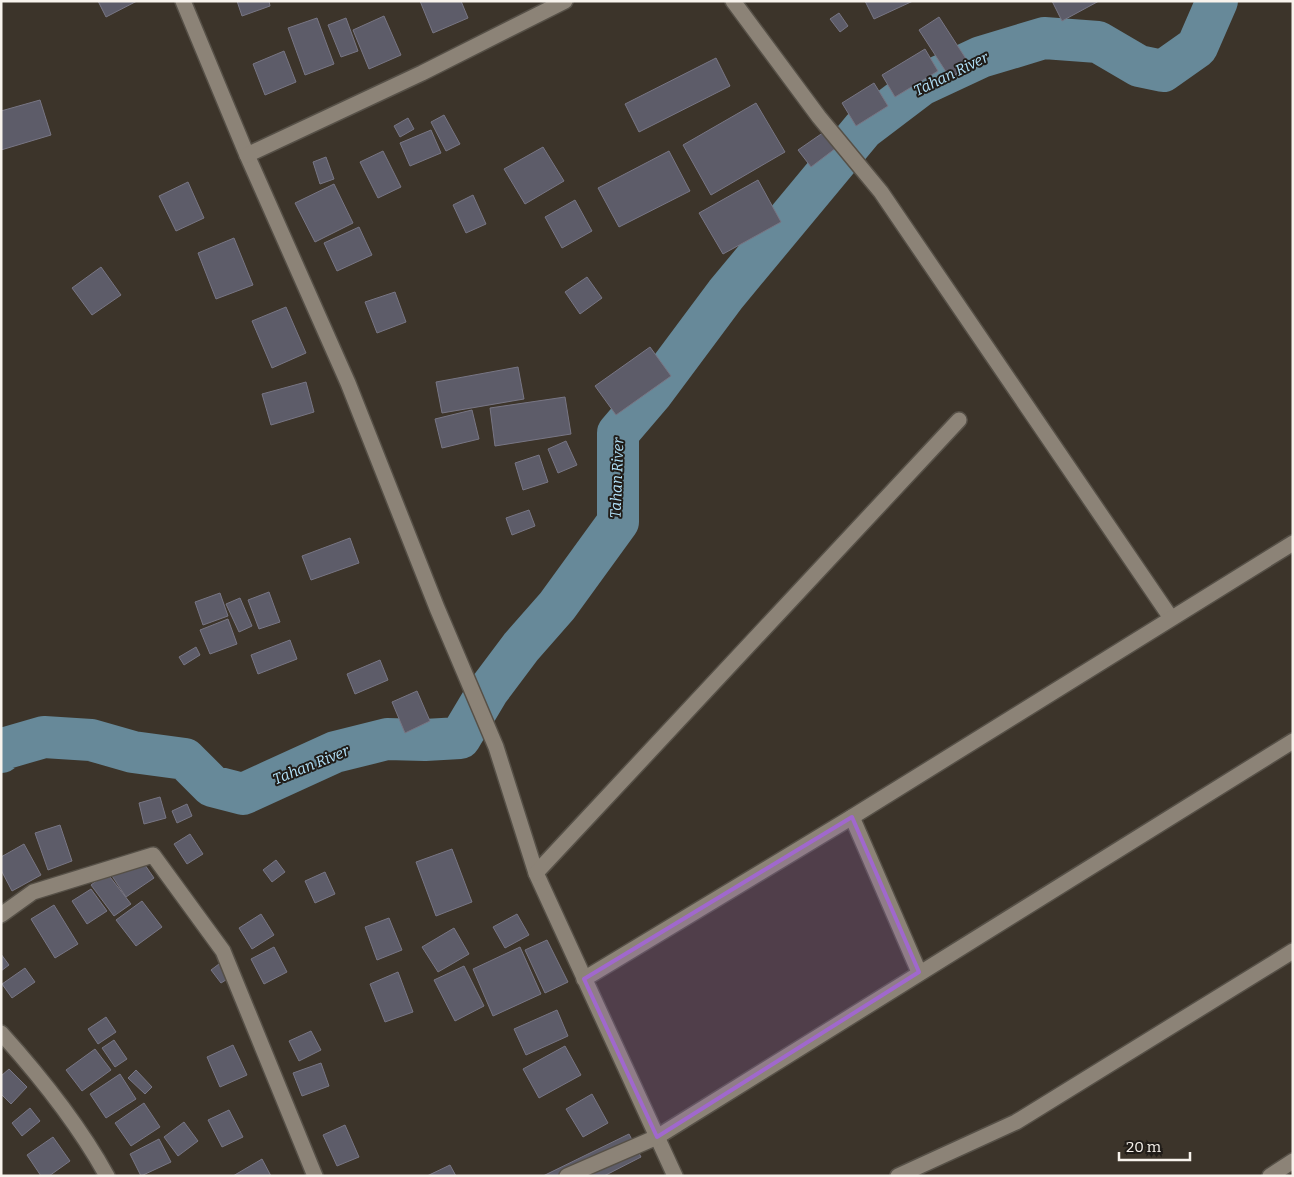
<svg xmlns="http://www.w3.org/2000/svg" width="1294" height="1177" font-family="Bitter,serif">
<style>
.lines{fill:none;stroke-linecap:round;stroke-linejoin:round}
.river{stroke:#678999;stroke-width:42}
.building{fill:#5d5c69;stroke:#787684}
.street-casing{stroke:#565047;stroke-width:18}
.street{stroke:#8c8377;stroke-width:15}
.marked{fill:#a068cd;fill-opacity:0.2;stroke:#a068cd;stroke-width:4;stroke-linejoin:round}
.labels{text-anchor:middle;stroke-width:4;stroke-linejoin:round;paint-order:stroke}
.water-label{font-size:15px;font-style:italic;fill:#b2e2fa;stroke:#201c18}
</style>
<rect width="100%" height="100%" fill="#3c342a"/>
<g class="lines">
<!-- river -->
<path class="river" d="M 1,752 L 6,748 L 44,737 L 91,740 L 133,752 L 185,759 L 212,786 L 243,794 L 335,752 L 387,739 L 425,740 L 460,738 L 488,691 L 521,647 L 557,606 L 618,522 L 618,433 L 653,392 L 726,294 L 863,129 L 921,85 L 981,57 L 1044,38 L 1098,42 L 1139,66 L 1163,71 L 1197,47 L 1217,1"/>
</g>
<!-- building -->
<g class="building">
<path d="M 98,1 L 137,1 L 106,17 Z"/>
<path d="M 237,1 L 269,1 L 270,6 L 242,16 Z"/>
<path d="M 420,1 L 461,1 L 468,18 L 433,33 Z"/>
<path d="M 865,1 L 913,1 L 874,19 Z"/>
<path d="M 1052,1 L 1099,1 L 1062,21 Z"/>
<path d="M 839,13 L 848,26 L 840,32 L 830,19 Z"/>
<path d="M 384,16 L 401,55 L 369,69 L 353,30 Z"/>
<path d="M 939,17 L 970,65 L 950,78 L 919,30 Z"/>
<path d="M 317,18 L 334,64 L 305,75 L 288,28 Z"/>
<path d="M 346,18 L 358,51 L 341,57 L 328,25 Z"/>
<path d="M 925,49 L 938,71 L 895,97 L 882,75 Z"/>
<path d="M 284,51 L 296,82 L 265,95 L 253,64 Z"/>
<path d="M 716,58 L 730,86 L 639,132 L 625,104 Z"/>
<path d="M 874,83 L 888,106 L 856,126 L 842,103 Z"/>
<path d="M 40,100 L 51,135 L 1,150 L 1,111 Z"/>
<path d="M 756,103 L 785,152 L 711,195 L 683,145 Z"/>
<path d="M 444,115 L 460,144 L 446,151 L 431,122 Z"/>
<path d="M 408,118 L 414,129 L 400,137 L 394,126 Z"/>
<path d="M 431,130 L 441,153 L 410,166 L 400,143 Z"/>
<path d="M 824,132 L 836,148 L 811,167 L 798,150 Z"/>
<path d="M 543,147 L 564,181 L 525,204 L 504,169 Z"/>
<path d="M 383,151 L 401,187 L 378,198 L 360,162 Z"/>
<path d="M 669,151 L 690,191 L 619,227 L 598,188 Z"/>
<path d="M 326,157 L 334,179 L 320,184 L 313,162 Z"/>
<path d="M 758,180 L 781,222 L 723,254 L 699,213 Z"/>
<path d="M 188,182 L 204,218 L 176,231 L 159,196 Z"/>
<path d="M 334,184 L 353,223 L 315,242 L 295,203 Z"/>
<path d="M 473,195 L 486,224 L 466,233 L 453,205 Z"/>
<path d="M 575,200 L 592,231 L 562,248 L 545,217 Z"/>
<path d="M 359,227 L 372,255 L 337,271 L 324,243 Z"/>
<path d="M 234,238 L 253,285 L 216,299 L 198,253 Z"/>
<path d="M 101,267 L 121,295 L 92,315 L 72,288 Z"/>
<path d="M 587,277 L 602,298 L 580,314 L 565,292 Z"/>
<path d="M 395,292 L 406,322 L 377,333 L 365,302 Z"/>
<path d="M 286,307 L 306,353 L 272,368 L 252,321 Z"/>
<path d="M 650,347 L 671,376 L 616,415 L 595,386 Z"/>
<path d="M 518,367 L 524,399 L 442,413 L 436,382 Z"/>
<path d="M 306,382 L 314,412 L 271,425 L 262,394 Z"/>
<path d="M 565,397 L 571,434 L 495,446 L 490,408 Z"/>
<path d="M 472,410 L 479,439 L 442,448 L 435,419 Z"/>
<path d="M 566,441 L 577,465 L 558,473 L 548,449 Z"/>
<path d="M 539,455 L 548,482 L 523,490 L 515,463 Z"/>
<path d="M 529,510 L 535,526 L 512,535 L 506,518 Z"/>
<path d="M 350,538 L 359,563 L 311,580 L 302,556 Z"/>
<path d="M 269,592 L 280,622 L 259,629 L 248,600 Z"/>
<path d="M 220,593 L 228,616 L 203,625 L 195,602 Z"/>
<path d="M 240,598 L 252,626 L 239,632 L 226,604 Z"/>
<path d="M 228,619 L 237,644 L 210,654 L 200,630 Z"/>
<path d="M 290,640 L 297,659 L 258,674 L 251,655 Z"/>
<path d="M 196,647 L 200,655 L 184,665 L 179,657 Z"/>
<path d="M 380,660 L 388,680 L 355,694 L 347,674 Z"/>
<path d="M 417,691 L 430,721 L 405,733 L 392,702 Z"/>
<path d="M 160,797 L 166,818 L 144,824 L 139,803 Z"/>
<path d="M 187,804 L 192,816 L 177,823 L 172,811 Z"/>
<path d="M 60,825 L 72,861 L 48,870 L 35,833 Z"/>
<path d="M 190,834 L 203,854 L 187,864 L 174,844 Z"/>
<path d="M 24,844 L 41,875 L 12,891 L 1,870 L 1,857 Z"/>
<path d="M 452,849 L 472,902 L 436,916 L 416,862 Z"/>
<path d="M 138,855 L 154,878 L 126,897 L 110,873 Z"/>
<path d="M 276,860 L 285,872 L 272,882 L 263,870 Z"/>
<path d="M 325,872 L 335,894 L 315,903 L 305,881 Z"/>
<path d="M 107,873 L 131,904 L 114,916 L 91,885 Z"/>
<path d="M 91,889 L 107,911 L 87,924 L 72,901 Z"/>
<path d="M 142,901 L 162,927 L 136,946 L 116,920 Z"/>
<path d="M 54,905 L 78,944 L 55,958 L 31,919 Z"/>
<path d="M 261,914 L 274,935 L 252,949 L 239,928 Z"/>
<path d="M 517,914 L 529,935 L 505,948 L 493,927 Z"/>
<path d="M 389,918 L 402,950 L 377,960 L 365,927 Z"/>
<path d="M 454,928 L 469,954 L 438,972 L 422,947 Z"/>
<path d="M 547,940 L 568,982 L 545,993 L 525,950 Z"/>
<path d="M 274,947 L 287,972 L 264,984 L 251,959 Z"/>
<path d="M 520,947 L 541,994 L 493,1016 L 473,969 Z"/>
<path d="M 1,954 L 9,965 L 1,971 Z"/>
<path d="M 219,964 L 229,978 L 221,983 L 211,970 Z"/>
<path d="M 464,966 L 484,1006 L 455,1021 L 434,980 Z"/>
<path d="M 25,968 L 35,982 L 12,998 L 2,984 Z"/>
<path d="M 398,972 L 413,1012 L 385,1022 L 370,984 Z"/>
<path d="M 557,1010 L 568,1036 L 526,1055 L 514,1029 Z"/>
<path d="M 106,1017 L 116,1032 L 98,1044 L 88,1029 Z"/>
<path d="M 311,1031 L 321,1050 L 299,1061 L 289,1041 Z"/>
<path d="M 114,1040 L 127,1059 L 115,1067 L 102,1048 Z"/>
<path d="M 233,1045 L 247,1075 L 220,1087 L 207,1057 Z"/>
<path d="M 565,1046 L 581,1075 L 539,1098 L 523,1069 Z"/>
<path d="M 95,1049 L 111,1070 L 82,1091 L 66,1070 Z"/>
<path d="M 321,1063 L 329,1086 L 302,1096 L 293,1073 Z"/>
<path d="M 9,1069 L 27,1087 L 11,1104 L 1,1094 L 1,1076 Z"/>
<path d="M 136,1070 L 152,1087 L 145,1094 L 128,1078 Z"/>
<path d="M 120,1074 L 136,1099 L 106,1118 L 90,1094 Z"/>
<path d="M 592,1094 L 608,1123 L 583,1137 L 566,1109 Z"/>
<path d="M 144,1103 L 160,1127 L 131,1146 L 115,1123 Z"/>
<path d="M 30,1108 L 40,1121 L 22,1136 L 12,1123 Z"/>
<path d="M 229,1110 L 243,1137 L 222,1147 L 208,1120 Z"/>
<path d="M 184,1122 L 198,1141 L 178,1156 L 164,1137 Z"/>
<path d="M 345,1125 L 359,1157 L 337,1166 L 323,1135 Z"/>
<path d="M 629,1134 L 641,1157 L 604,1176 L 543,1176 Z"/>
<path d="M 53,1137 L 70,1161 L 49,1176 L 41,1176 L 27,1155 Z"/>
<path d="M 159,1139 L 171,1162 L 141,1176 L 130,1154 Z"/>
<path d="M 262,1159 L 271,1176 L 233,1176 Z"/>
<path d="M 450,1165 L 456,1176 L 427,1176 Z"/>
</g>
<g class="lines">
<!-- street casing -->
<g class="street-casing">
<g id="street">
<path d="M 183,1 L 247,155 L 348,383 L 437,608 L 496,747 L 536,873 L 675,1176"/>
<path d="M 733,1 L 819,117 L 881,192 L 1171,618"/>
<path d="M 247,155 L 422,73 L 565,1"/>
<path d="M 852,817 L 919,972"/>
<path d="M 536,873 L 959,420"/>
<path d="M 1,915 L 33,892 L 153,855 L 223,951 L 315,1176"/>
<path d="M 584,979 L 852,817 L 1293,543"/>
<path d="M 1,1033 C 38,1074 80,1127 107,1176"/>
<path d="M 567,1176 L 657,1137 L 1293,741"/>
<path d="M 898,1176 L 1016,1122 L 1293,951"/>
<path d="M 1270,1176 L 1293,1161"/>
</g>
</g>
<!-- street -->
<use href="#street" class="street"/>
</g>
<!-- marked area -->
<path class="marked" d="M 852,817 L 919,972 L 657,1137 L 584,979 Z"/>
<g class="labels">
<!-- water labels -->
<g class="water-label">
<text transform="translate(951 74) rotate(-26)" y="5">Tahan River</text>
<text transform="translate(617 478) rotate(-88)" y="5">Tahan River</text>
<text transform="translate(311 765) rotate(-22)" y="5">Tahan River</text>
</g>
</g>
<!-- border -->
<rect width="1294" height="1177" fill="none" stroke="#f8f3ed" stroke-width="5"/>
<!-- scale -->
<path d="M1119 1152v8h71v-8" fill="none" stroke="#f8f3ed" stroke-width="2.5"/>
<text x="1126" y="1152" font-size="15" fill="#f8f3ed" stroke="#201c18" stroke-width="4" paint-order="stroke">20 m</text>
</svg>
